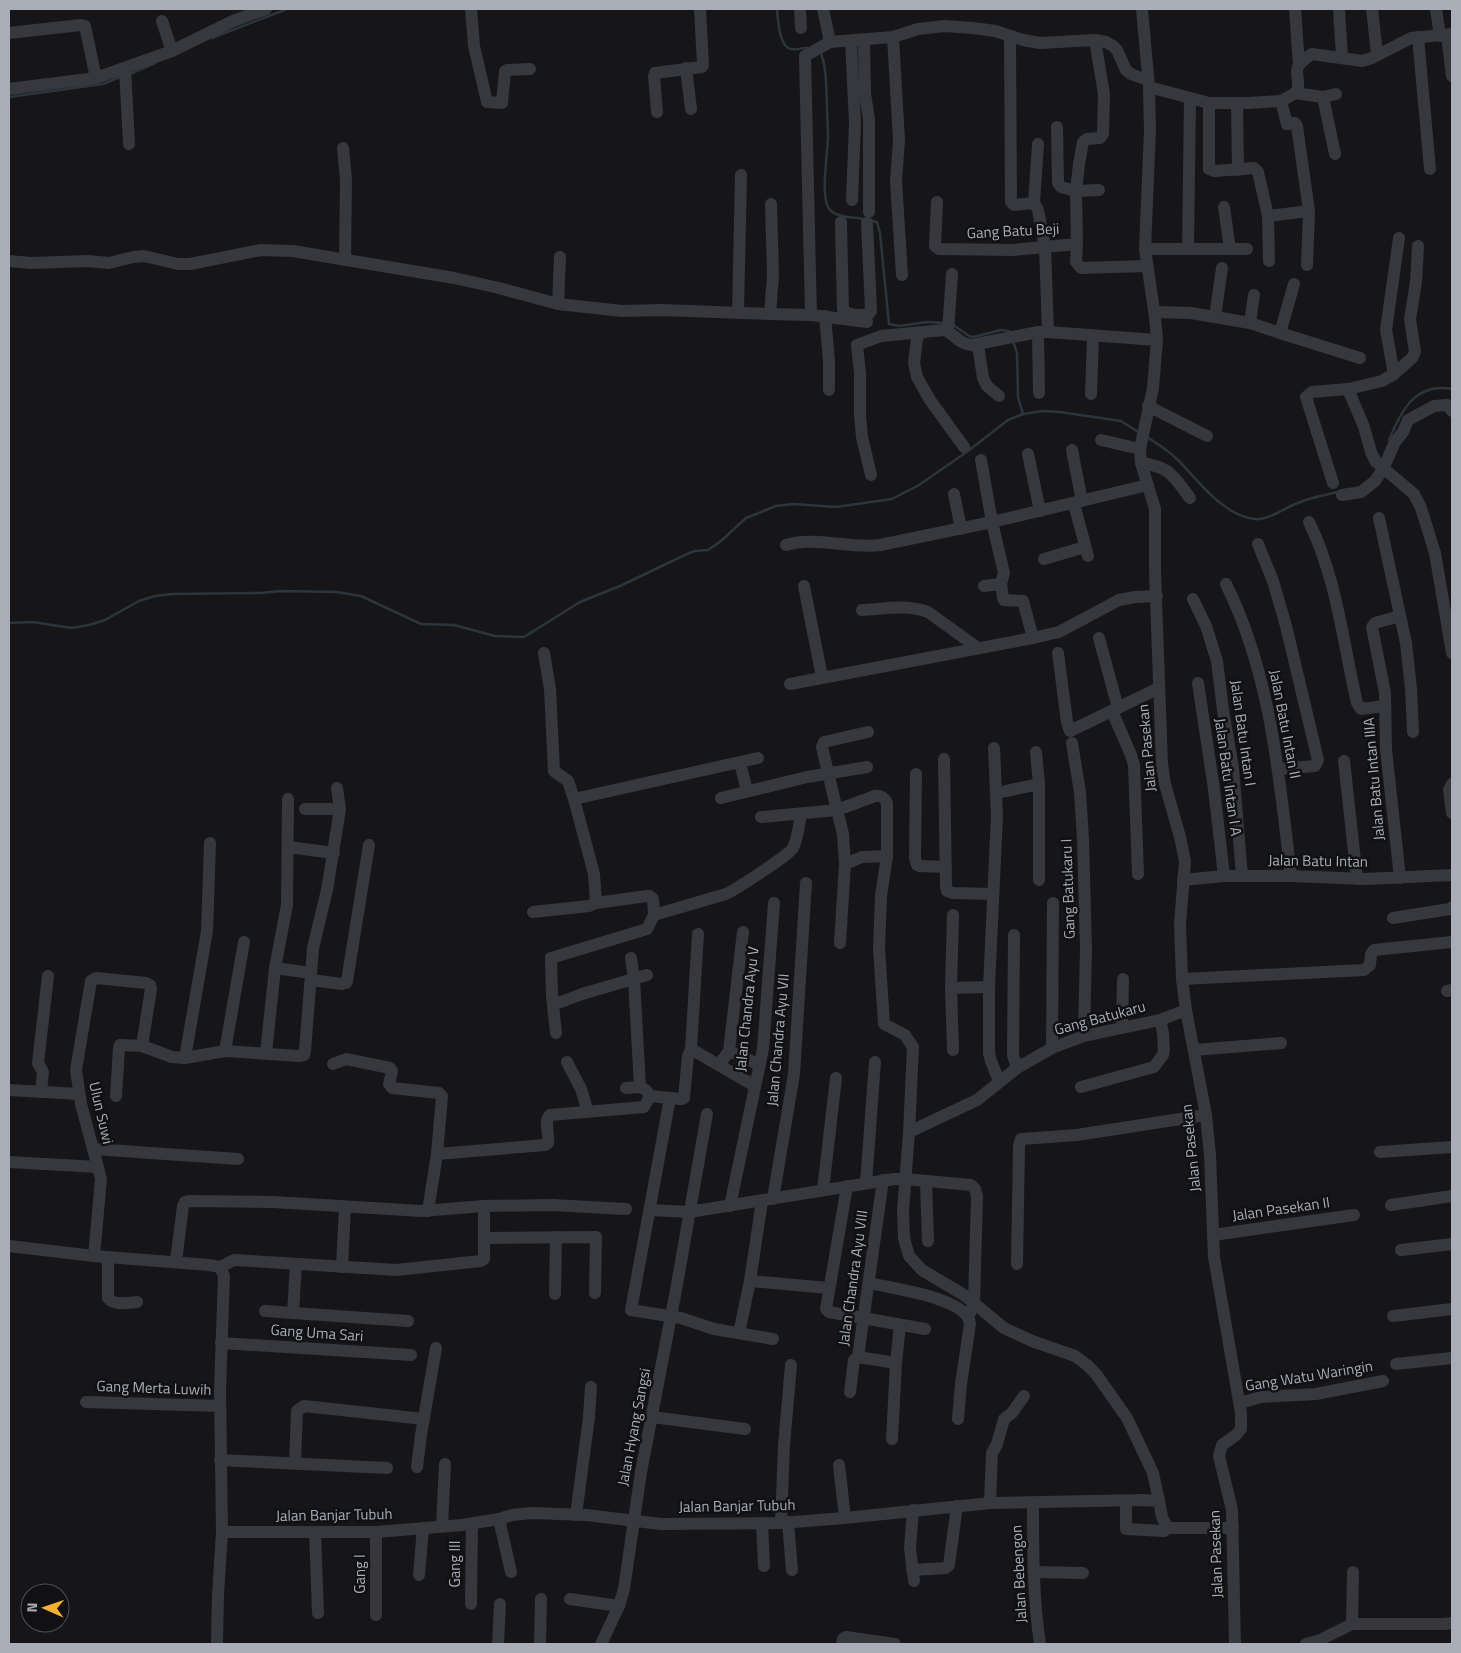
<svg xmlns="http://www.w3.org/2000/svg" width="1461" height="1653" font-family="'Titillium Web',sans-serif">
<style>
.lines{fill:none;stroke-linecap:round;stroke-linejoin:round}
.stream{stroke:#2c353c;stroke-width:2.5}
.minor{stroke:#37383d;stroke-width:12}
.labels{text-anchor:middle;stroke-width:5;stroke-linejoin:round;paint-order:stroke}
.street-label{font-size:15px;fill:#a8adb8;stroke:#111113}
</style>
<rect width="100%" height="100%" fill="#161618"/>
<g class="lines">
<!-- stream -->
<g class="stream">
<path d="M 777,9 C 778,19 779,47 791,49 C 796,50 802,48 807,48"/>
<path d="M 212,38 L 287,9"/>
<path d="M 820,52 L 821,53 C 827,70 826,88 827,106 C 827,116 828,126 828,136 C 828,152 819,201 831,211 C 839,218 854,217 864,219"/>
<path d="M 130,74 L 155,63"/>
<path d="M 9,97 L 103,84 L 120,77"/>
<path d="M 869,220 L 877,222 L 880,233 L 889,324 L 899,326 L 927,322 L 944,323"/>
<path d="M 952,324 L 969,336 L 973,337 L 1001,330 L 1009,331 L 1010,333"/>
<path d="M 1013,341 L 1017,353 L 1018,397 L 1023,414"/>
<path d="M 1147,437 C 1158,444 1168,450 1178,460 C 1198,480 1223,516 1255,519 C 1267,521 1286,507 1298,503 C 1311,497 1325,495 1338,492"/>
<path d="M 1389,440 C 1401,411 1415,382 1452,389"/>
<path d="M 9,623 L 32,622 L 72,628 L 89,625 L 105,620 L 139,601 L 155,596 L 172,594 L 261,593 L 281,591 L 337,592 L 361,596 L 421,624 L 454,625 L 495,636 L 524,637 L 580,602 L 620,586 L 687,554 L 695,551 L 708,550 L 721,541 L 746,518 L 776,506 L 793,504 L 836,507 L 892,499 L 919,485 L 968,451 L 1008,420 L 1023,414 L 1043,411 L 1060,412 L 1121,421 L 1140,433"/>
</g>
<!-- minor -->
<g class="minor">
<path d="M 471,9 L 474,46 L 487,102 L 502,103 L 505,71 L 507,70 L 530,69"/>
<path d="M 800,9 L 801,28"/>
<path d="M 823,9 L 830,42"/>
<path d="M 1142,9 L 1149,87 L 1150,130 L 1145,249 L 1155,317 L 1157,340 L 1153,388 L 1140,449 L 1141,463 L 1155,509 L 1155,571 L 1162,764 L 1165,784 L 1180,837 L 1185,861 L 1180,925 L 1182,979 L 1186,1010 L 1206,1115 L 1210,1155 L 1214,1257 L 1241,1413 L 1241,1429 L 1236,1435 L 1222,1445 L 1219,1456 L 1232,1510 L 1235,1644"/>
<path d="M 1295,9 L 1299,65"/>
<path d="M 1339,9 L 1342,57"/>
<path d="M 1372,9 L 1377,54"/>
<path d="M 1436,9 L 1440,36"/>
<path d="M 162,21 L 172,51"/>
<path d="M 9,33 L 81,25 L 85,26 L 96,78"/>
<path d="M 1447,36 L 1452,76"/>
<path d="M 893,37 L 899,140 L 896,181 L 902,275"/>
<path d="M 1010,37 L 1011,202 L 1014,205 L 1034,203"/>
<path d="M 1418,37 L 1430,169"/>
<path d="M 864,40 L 865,94 L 869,119 L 869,212"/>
<path d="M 1095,40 L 1104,94 L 1103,134 L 1100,138 L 1087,139 L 1083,142 L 1079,164 L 1076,191 L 1099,190"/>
<path d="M 851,41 L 855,123 L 852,200"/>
<path d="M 686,68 L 691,109"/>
<path d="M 125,69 L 129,144"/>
<path d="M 1149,87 L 1209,103 L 1248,103 L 1281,101 L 1294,94 L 1298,89 C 1299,68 1290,69 1312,54 L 1362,61 L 1372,58 L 1411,38 L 1452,34"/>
<path d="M 9,89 L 96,78 L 172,51 L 233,21 L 266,9"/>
<path d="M 1295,93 L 1323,97 L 1336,94"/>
<path d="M 1323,97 L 1335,154"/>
<path d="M 1281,101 L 1287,124 L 1295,123 L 1297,126 L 1309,211"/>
<path d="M 1209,103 L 1209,169 L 1215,171 L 1254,168 L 1258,172 L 1268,216 L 1309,211 L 1307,265"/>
<path d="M 1237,103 L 1238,170"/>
<path d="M 657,112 L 654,76 L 655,73 L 702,67 L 703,65 L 700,9"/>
<path d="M 1057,127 L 1058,183 L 1061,187 L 1076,191 L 1077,244"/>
<path d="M 1038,144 L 1034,203 L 1038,210 L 1045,247 L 1048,332"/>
<path d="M 343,148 L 346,180 L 345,260"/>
<path d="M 937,202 L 935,246 L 939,249 L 1012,250 L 1077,244 L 1076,262 L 1081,268 L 1146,266"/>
<path d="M 771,204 L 773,275 L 770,314 L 811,315"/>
<path d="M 1224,207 L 1230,249"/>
<path d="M 1268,216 L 1269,261"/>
<path d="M 841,222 L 843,310 C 848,315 861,316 869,314 L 871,311 L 867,223"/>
<path d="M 1145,249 L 1247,249"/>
<path d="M 1188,249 L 1190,99"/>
<path d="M 9,261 L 31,263 L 88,261 L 109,263 L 133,257 L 144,256 L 178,264 L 190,264 L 261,250 L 293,251 L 454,278 L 499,288 L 558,304 L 622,311 L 661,310 L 770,314"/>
<path d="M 558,304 L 560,257"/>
<path d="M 1154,312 L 1191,313 L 1250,323 L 1254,295"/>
<path d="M 738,313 L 741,175"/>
<path d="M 825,316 L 829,361 L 829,390"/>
<path d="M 1215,317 L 1222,268"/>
<path d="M 867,322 L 811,315 L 805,56 L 830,42 L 893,37 L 918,29 L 944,26 L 973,28 L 995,31 L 1023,40 L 1040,43 L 1095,40 L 1106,42 L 1113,46 L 1117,50 L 1126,70 L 1131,74 L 1147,80"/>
<path d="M 1250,323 L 1280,333 L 1294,284"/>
<path d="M 948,331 L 952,274"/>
<path d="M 1038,332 L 1039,393"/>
<path d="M 921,333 L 917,338 L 914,363 L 917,377 L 930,400 L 964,447"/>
<path d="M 1280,333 L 1360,358"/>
<path d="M 978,345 L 983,378 L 987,386 L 999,396"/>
<path d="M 1394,374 L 1386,330 L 1399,238"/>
<path d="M 1348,389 L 1364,427 L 1371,452 L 1376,462 L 1414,494 L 1421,508 L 1435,553 L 1452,653"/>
<path d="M 1091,394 L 1093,336"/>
<path d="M 1148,406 L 1207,436"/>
<path d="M 1101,440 L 1140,449"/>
<path d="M 1072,450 L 1082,501"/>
<path d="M 1028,454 L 1040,511"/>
<path d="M 981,460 L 992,522 L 1004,573 L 1001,584"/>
<path d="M 1141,463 C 1171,467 1173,476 1190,498"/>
<path d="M 871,475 L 862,437 L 860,416 L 860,373 L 857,345 L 881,336 L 944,330 C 955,333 957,344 972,345 L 1038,332 L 1048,332 L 1157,340"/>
<path d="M 1333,483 L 1306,397 L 1312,392 L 1348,389 L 1382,381 L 1394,374 L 1412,358 L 1415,352 L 1410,319 L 1416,282 L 1418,246"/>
<path d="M 954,494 L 961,529"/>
<path d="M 1342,495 L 1361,492 L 1375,481 L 1383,469 L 1395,442 L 1403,432 L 1408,420 L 1434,406 L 1447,405 L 1452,411"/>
<path d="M 1074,504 L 1088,556"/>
<path d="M 1379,518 L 1406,643 L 1411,689 L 1413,732"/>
<path d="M 1309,522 C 1337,579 1343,643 1357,703 L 1361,709 L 1384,706"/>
<path d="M 1258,544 L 1273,581 L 1286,626 L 1318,760 L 1315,766 L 1279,769"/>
<path d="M 786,545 C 816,536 849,549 880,545 L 992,522 L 1148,485"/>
<path d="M 1044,559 L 1085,547"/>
<path d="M 1226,584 C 1271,675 1279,776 1291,876"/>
<path d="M 804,586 L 822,677"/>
<path d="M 984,586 L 1001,584 L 1003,598 L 1004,600 L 1023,601 L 1033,638"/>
<path d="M 1193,599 L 1206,626 L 1217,661 L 1223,710 L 1233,768 L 1242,876"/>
<path d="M 862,610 C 884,609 907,604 928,612 L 978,648"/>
<path d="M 1099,638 L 1118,708"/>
<path d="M 544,653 L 550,689 L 554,771 L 568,781 L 574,799"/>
<path d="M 1058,653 L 1067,722 L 1070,731 L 1159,688"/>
<path d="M 1198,683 L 1214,789 L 1224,876"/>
<path d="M 790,684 L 1033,638 L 1059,632 L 1119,600 L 1135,597 L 1157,596"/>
<path d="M 1112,711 L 1131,755 L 1134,765 L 1138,874"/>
<path d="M 868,732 L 824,742 L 822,747 L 837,810 L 875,796 C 881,795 884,797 887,803 L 887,856"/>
<path d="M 1072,743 L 1080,792 L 1083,839 L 1086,950 L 1084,1036"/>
<path d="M 994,748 L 997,816 L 989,987 L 989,1053 L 991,1061 L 999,1081"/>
<path d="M 1036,752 L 1039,784"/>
<path d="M 944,759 L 946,887 L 947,891 L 953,893 L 993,894"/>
<path d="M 1344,761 L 1357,879"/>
<path d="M 740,763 L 747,791"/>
<path d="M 916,774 L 915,858 L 917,865 L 920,866 L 946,867"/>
<path d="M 1452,784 L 1449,790 L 1452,813"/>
<path d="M 997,793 L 1039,784 L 1039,880"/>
<path d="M 721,798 L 807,777 L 867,767"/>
<path d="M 288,799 L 287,905 L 275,968 L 311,973"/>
<path d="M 305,809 L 340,809"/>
<path d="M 761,817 L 837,810 L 843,834 L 845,864 L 862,857 L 887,856 L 881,896 L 879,948 L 884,1024 L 905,1035 L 913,1047 L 909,1132 L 903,1211 L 904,1238 L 909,1256 L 922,1270 L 964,1295 L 1004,1328 L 1032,1341 L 1075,1356 L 1087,1365 L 1096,1374 L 1127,1418 L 1153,1473 L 1159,1501"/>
<path d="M 288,847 L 334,853"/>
<path d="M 1400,878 L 1386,749 L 1385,693 L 1372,627 L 1375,623 L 1400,616"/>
<path d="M 1183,880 L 1224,876 L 1291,876 L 1365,879 L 1452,875"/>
<path d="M 596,903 L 594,874 L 574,799 L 758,758"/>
<path d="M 533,912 L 589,906 L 596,903 L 647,896 L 650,896 L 653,899 L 654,915 L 647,929 L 551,958 L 552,996 L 556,1033"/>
<path d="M 654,915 L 726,894 C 736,889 788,856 793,848 C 798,838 799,824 801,814"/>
<path d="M 1393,918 L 1450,909 L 1452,907"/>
<path d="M 1014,935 L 1013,1055 L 1017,1068"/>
<path d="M 840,943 L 845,864"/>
<path d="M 631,958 L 634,979 L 640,1087 L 646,1090 L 650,1096"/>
<path d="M 1182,979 L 1364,970 L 1370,965 L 1371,954 L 1374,950 L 1452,942"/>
<path d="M 311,980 L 342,984 L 346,983 L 347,981 L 369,845"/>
<path d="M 951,988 L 953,915"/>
<path d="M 1447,991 L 1452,990"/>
<path d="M 553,1005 L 582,994 L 647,975"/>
<path d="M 1122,1027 L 1123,979"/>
<path d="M 1052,1048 L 1053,903"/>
<path d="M 691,1049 L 755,1086"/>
<path d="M 953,1050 L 951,988 L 989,987"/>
<path d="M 1194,1050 L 1281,1043"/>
<path d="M 225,1051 L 244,942"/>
<path d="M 729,1051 L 760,1065"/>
<path d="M 266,1053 L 275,968"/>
<path d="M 185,1058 L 207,931 L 210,843"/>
<path d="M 567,1062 L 581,1089 L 588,1112"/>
<path d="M 333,1064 L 346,1059 L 390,1068 L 392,1071 L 389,1084 L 392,1088 L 439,1093 L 442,1096 L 437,1154 L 428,1211"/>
<path d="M 719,1065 L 729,1051 L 743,932"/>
<path d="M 1081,1087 L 1154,1067 L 1163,1055 L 1164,1049 L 1163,1033 L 1160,1020"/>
<path d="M 626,1088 L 640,1087"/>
<path d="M 9,1090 L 79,1094"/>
<path d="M 41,1092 L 43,1072 L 38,1063 L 48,976"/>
<path d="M 116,1096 L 119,1048 L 120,1045 L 142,1046 L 172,1057 L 185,1058 L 225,1051 L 299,1056 L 304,1055 L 305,1051 L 313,948 L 327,890 L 340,809 L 337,788"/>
<path d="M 670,1098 L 631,1310 L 681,1318 L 714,1329 L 773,1339"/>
<path d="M 909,1132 L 977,1100 L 1017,1068 L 1052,1048 L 1084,1036 L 1160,1020 L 1186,1010"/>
<path d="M 93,1149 L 238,1159"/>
<path d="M 1380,1152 L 1452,1147"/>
<path d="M 437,1154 L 545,1145 L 548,1143 C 550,1133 543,1122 550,1115 L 644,1107 L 650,1096 L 681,1099 L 684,1098 L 688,1056 L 691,1049 L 698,934"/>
<path d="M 9,1162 L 98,1167"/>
<path d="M 883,1180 L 858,1357 L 896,1363 L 892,1439"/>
<path d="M 926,1182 L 928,1241"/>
<path d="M 866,1183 L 875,1062"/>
<path d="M 847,1186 L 826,1309 L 829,1312 L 925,1329"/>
<path d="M 823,1190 L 836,1078"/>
<path d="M 773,1199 L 794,1074 L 806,883"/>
<path d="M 1391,1205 L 1452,1196"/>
<path d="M 730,1206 L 763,1049 L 774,903"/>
<path d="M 650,1210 L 689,1212 L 894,1179 L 905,1179 L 971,1185 L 975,1189 L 977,1196 L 974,1304 L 969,1315"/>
<path d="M 1213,1235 L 1354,1215"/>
<path d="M 485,1238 L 596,1237 L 595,1293"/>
<path d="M 9,1246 L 94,1256 L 209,1265 L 220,1267 L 224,1276 L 220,1389 L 222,1532 L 218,1595 L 217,1644"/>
<path d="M 1401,1250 L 1452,1244"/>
<path d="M 94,1256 L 101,1179 L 81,1104 L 76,1070 L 91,981 L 96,978 L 146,983 L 150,985 L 151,989 L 142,1046"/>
<path d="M 108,1257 L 108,1298 C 114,1306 128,1303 137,1302"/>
<path d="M 176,1261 L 183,1206 L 185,1202 L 189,1201 L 273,1202 L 422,1211 L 484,1206 L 552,1205 L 626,1209"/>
<path d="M 1017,1264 L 1019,1146 L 1021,1139 L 1077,1135 L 1206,1115"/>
<path d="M 220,1267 L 234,1260 L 396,1270 L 481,1261 L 484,1259 L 484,1206"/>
<path d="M 342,1267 L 345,1207"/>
<path d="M 750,1281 L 828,1288"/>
<path d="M 869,1283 C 890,1288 969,1298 970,1324 L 961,1384 L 958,1419"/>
<path d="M 555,1294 L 556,1237"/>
<path d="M 265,1311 L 408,1321"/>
<path d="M 293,1313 L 296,1264"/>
<path d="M 1393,1316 L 1452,1309"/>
<path d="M 739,1333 L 750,1281 L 762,1201"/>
<path d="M 221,1343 L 411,1355"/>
<path d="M 896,1363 L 900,1325"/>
<path d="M 1396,1364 L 1452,1358"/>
<path d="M 850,1392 L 854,1360 L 858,1357"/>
<path d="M 86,1402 L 220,1406"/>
<path d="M 1240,1403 L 1261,1397 L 1316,1394 L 1383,1381"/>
<path d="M 652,1417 L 745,1429"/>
<path d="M 220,1460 L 387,1468"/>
<path d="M 295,1463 L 297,1411 L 304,1406 L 424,1419"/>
<path d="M 839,1465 L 845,1518"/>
<path d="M 417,1467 L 421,1435 L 436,1348"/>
<path d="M 1126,1501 L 1126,1529 L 1164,1531 L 1168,1528"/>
<path d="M 990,1503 L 992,1453 L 997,1444 L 1004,1419 L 1012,1413 L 1024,1396"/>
<path d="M 1033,1503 C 1033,1550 1033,1598 1040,1644"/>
<path d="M 913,1510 L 910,1548 L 914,1581"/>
<path d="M 576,1515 L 589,1417 L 591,1387"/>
<path d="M 499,1519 L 511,1572"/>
<path d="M 788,1522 L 792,1570"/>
<path d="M 762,1523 L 764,1566"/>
<path d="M 781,1523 L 784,1445 L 791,1365"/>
<path d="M 442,1526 L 445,1464"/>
<path d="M 222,1532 L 376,1532 L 462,1525 L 499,1519 L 512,1515 L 532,1513 L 586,1515 L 661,1524 L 781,1523 L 845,1518 L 990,1503 L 1143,1500 L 1159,1501 L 1162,1517 L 1168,1528 L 1233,1528"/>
<path d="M 315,1532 L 318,1613"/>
<path d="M 912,1570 L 946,1568 L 949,1565 L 957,1506"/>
<path d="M 1034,1572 L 1083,1573"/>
<path d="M 419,1575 L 423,1528"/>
<path d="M 570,1599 L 619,1606"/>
<path d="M 471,1604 L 472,1524"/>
<path d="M 376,1615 L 376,1532"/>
<path d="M 1352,1624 L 1353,1572"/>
<path d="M 498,1644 L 500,1604"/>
<path d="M 540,1644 L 541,1599"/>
<path d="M 601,1644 L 619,1606 L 624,1589 L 641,1472 L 676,1290 L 707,1114"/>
<path d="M 842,1644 L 843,1639 L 846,1637 L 895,1644"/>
<path d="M 1306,1644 L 1320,1640 L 1352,1624 L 1444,1624 L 1452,1623"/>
</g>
</g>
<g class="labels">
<!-- street labels -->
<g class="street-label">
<text transform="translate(1013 231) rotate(-3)" y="5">Gang Batu Beji</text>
<text transform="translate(1285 724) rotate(79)" y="5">Jalan Batu Intan II</text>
<text transform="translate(1243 733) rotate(82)" y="5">Jalan Batu Intan I</text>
<text transform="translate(1147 748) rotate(-95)" y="5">Jalan Pasekan</text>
<text transform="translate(1228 777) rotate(82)" y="5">Jalan Batu Intan I A</text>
<text transform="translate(1374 779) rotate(-95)" y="5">Jalan Batu Intan IIIA</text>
<text transform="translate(1318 861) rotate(1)" y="5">Jalan Batu Intan</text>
<text transform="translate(1068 889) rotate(-92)" y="5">Gang Batukaru I</text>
<text transform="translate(747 1009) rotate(-84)" y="5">Jalan Chandra Ayu V</text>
<text transform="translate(1100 1018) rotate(-15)" y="5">Gang Batukaru</text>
<text transform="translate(778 1040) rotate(-85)" y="5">Jalan Chandra Ayu VII</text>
<text transform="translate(101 1113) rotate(77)" y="5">Ulun Suwi</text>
<text transform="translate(1191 1148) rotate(-96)" y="5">Jalan Pasekan</text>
<text transform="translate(1281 1209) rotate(-8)" y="5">Jalan Pasekan II</text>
<text transform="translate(853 1278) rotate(-82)" y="5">Jalan Chandra Ayu VIII</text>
<text transform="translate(317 1333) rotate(4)" y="5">Gang Uma Sari</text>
<text transform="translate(1309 1376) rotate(-9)" y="5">Gang Watu Waringin</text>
<text transform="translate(154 1388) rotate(2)" y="5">Gang Merta Luwih</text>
<text transform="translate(634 1427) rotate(-79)" y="5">Jalan Hyang Sangsi</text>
<text transform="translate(737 1506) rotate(-1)" y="5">Jalan Banjar Tubuh</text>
<text transform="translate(334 1515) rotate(-1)" y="5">Jalan Banjar Tubuh</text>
<text transform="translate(1216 1554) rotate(-92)" y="5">Jalan Pasekan</text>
<text transform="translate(455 1564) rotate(-90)" y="5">Gang III</text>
<text transform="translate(360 1574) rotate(-90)" y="5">Gang I</text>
<text transform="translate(1019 1574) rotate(-93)" y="5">Jalan Bebengon</text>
</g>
</g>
<!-- border -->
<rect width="1461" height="1653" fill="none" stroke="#a8adb8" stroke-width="20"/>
<!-- north arrow -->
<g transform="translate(45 1608) rotate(272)"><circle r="24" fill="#111113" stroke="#4d4f55"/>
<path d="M0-4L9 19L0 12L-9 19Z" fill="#f2b134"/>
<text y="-8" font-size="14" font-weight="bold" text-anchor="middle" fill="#a8adb8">N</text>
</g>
</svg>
